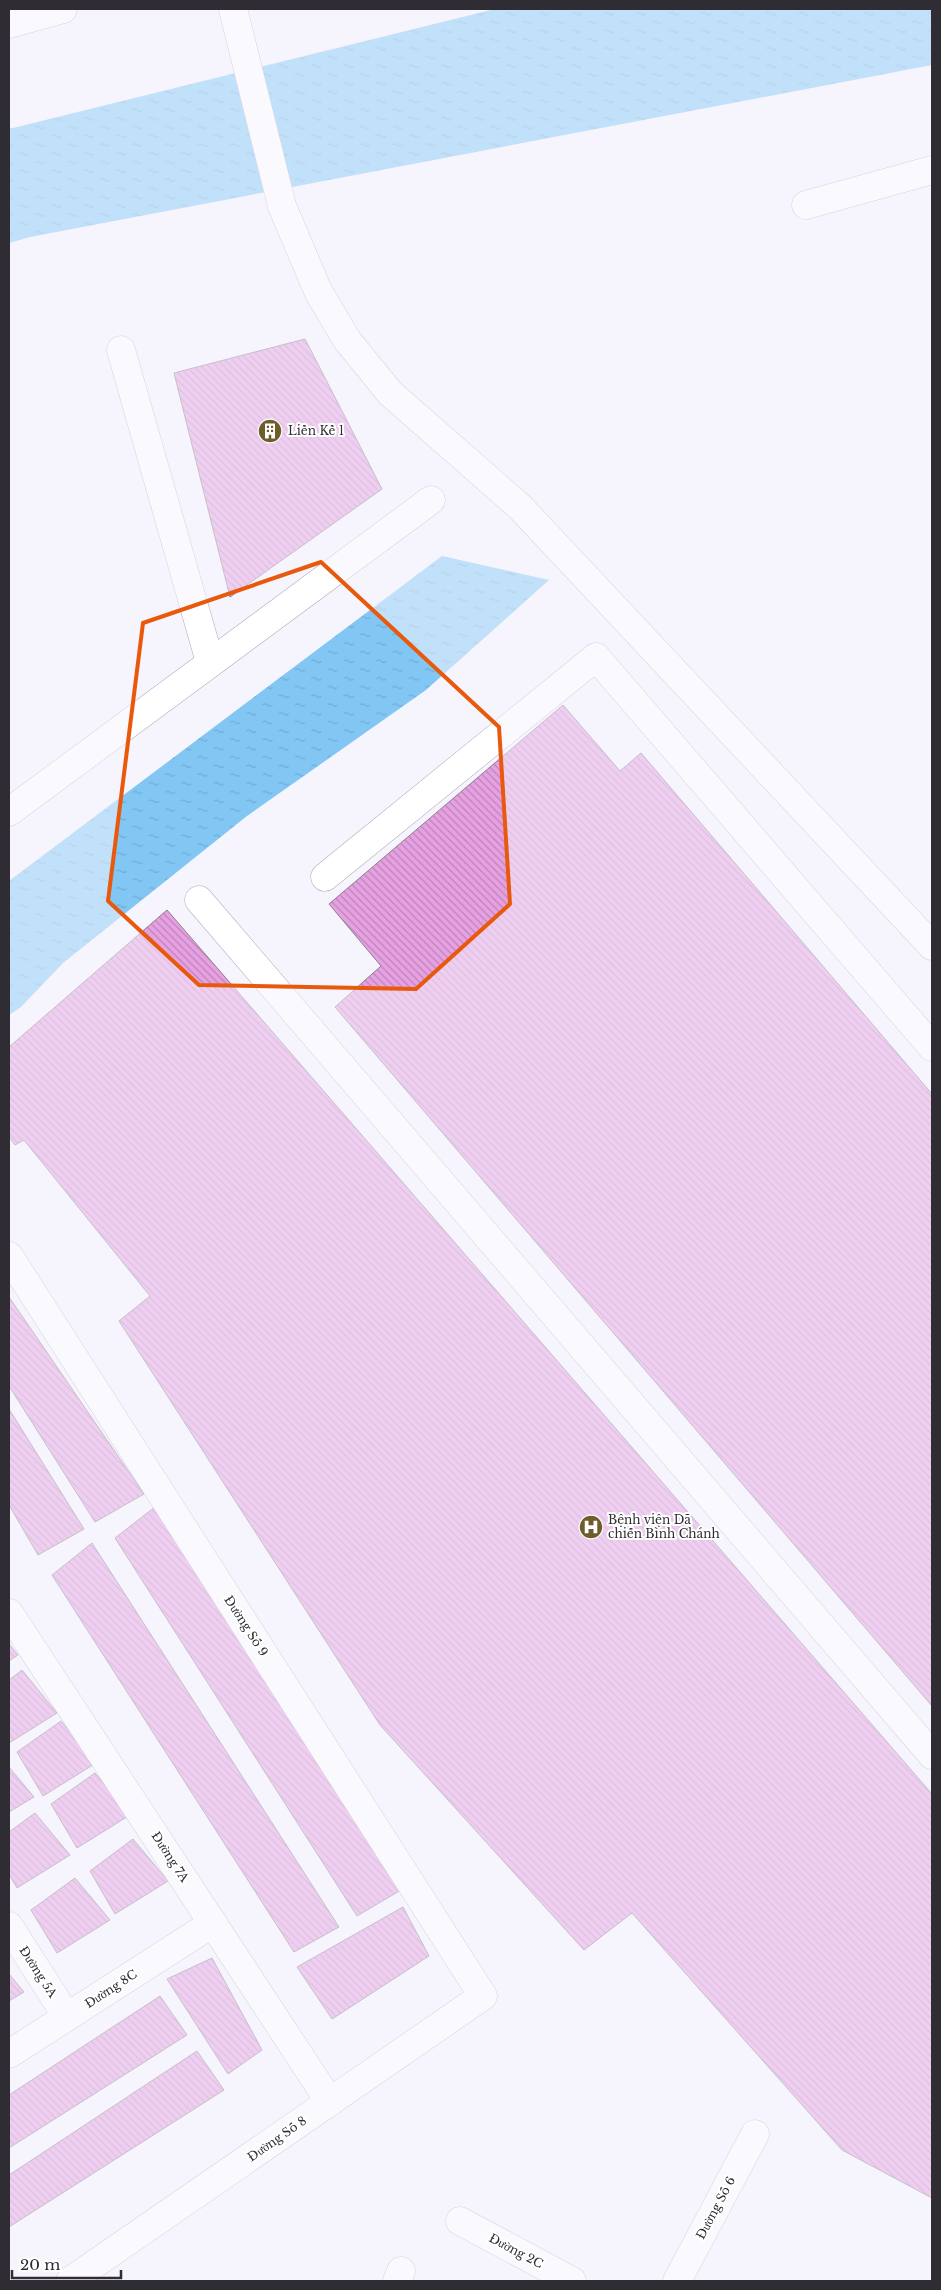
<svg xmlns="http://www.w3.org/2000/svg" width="941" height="2290" font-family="'Libre Baskerville',serif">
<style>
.water{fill:url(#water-ripples)}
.building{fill:url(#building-back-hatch);stroke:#8b7f8a}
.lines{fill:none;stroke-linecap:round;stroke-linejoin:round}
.minor-casing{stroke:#b0acba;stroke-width:29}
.minor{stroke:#fff;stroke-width:28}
.marked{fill:none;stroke:#e8590c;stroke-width:4;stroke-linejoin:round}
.labels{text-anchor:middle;stroke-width:4;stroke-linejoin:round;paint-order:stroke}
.poi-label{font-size:12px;fill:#2f2d33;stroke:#fff;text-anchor:start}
.street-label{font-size:12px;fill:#2f2d33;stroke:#fff}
</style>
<defs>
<pattern id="water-ripples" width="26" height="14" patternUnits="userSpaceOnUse" patternTransform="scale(1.25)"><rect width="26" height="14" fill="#82c7f4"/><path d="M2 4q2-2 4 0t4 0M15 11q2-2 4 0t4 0" fill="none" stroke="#71abd2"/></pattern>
<pattern id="building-back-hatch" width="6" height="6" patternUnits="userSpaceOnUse" patternTransform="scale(1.25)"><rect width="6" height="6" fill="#e7a1e2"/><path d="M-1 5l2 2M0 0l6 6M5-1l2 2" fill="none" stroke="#bc84b8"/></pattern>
</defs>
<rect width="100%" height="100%" fill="#f6f4fd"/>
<!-- water -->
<g class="water">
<path d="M 495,9 L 932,9 L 932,65 L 30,237 L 9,243 L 9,129 Z"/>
<path d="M 442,556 L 549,580 L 426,690 L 247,816 L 63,963 L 21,1007 L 9,1015 L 9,881 Z"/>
</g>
<!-- building -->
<g class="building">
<path d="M 305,339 L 382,489 L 230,597 L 174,373 Z"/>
<path d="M 563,705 L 620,771 L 641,753 L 932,1094 L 932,1706 L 335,1007 L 381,966 L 329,904 Z"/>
<path d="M 167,910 L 932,1794 L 932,2198 L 842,2150 L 632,1913 L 584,1950 L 380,1725 L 119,1321 L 150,1296 L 24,1140 L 15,1145 L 9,1137 L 9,1047 Z"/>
<path d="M 9,1297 L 144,1494 L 95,1522 L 9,1386 Z"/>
<path d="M 9,1409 L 84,1529 L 38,1555 L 9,1505 Z"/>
<path d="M 155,1507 L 401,1890 L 357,1916 L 115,1538 Z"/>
<path d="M 92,1543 L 339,1927 L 294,1952 L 52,1575 Z"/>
<path d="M 9,1644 L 18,1655 L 9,1661 Z"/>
<path d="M 22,1670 L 57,1713 L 9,1743 L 9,1680 Z"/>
<path d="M 61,1721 L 96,1763 L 43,1796 L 17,1752 Z"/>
<path d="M 9,1767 L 34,1797 L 9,1812 Z"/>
<path d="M 95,1773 L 130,1815 L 77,1848 L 51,1804 Z"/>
<path d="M 35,1813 L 70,1855 L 17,1888 L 9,1874 L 9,1832 Z"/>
<path d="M 133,1839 L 168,1881 L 115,1914 L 90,1871 Z"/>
<path d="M 75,1878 L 110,1920 L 57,1953 L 31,1910 Z"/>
<path d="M 403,1907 L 429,1956 L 332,2019 L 297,1967 Z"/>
<path d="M 212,1958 L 262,2050 L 228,2074 L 167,1979 Z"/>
<path d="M 9,1974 L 24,1992 L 9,2001 Z"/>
<path d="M 160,1996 L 187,2035 L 9,2148 L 9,2095 Z"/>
<path d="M 197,2051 L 224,2090 L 9,2227 L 9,2175 Z"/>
</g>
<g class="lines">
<!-- minor casing -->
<g class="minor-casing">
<g id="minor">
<path d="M 233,9 L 282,206 L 318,291 L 347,340 L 390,393 L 520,507 L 932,946"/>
<path d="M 9,24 L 63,9"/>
<path d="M 806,205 L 932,170"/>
<path d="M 121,350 L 210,662"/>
<path d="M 9,812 L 431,500"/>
<path d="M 325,877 L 596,657 L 932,1047"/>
<path d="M 199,900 L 932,1755"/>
<path d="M 9,1256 L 483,1996 L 70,2281"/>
<path d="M 9,1613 L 330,2102"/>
<path d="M 9,1926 L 67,2017"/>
<path d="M 9,2054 L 213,1923"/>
<path d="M 460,2221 L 572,2281"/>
<path d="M 397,2281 L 401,2271"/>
<path d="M 677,2281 L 755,2134"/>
</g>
</g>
<!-- minor -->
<use href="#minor" class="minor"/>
</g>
<!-- marked area -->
<path d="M0 0H941V2290H0ZM 321,562 L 499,727 L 510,904 L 416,989 L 199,985 L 108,901 L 143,623 Z" fill="#f6f4fd" fill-opacity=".55" fill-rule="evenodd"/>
<path class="marked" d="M 321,562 L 499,727 L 510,904 L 416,989 L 199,985 L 108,901 L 143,623 Z"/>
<!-- icons -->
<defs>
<g id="building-disc" transform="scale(1.25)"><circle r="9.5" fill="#6e5d2b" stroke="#fff"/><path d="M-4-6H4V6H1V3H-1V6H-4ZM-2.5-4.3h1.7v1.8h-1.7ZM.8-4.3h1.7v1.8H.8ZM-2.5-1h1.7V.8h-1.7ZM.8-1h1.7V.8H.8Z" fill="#fff"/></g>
<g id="hospital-disc" transform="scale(1.25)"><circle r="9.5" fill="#6e5d2b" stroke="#fff"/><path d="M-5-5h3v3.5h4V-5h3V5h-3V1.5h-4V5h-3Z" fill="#fff"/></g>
</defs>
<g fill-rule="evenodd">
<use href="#building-disc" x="270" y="431"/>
<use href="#hospital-disc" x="591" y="1527"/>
</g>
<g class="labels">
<!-- poi labels -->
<g class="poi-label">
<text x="288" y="435">Liền Kề 1</text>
<text x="608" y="1524">Bệnh viện Dã<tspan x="608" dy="14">chiến Bình Chánh</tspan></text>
</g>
<!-- street labels -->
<g class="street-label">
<text transform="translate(246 1626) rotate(57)" y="4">Đường Số 9</text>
<text transform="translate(170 1857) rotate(57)" y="4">Đường 7A</text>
<text transform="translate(38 1972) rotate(57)" y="4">Đường 5A</text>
<text transform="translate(111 1989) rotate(-33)" y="4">Đường 8C</text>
<text transform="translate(277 2139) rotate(-35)" y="4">Đường Số 8</text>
<text transform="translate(716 2208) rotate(-62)" y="4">Đường Số 6</text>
<text transform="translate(516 2251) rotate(28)" y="4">Đường 2C</text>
</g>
</g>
<!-- border -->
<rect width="941" height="2290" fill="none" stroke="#2f2d33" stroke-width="20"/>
<!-- scale -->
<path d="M12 2270v8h109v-8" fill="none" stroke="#2f2d33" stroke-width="2.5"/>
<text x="20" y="2270" font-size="15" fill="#2f2d33" stroke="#ffffff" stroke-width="4" paint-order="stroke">20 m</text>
</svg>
